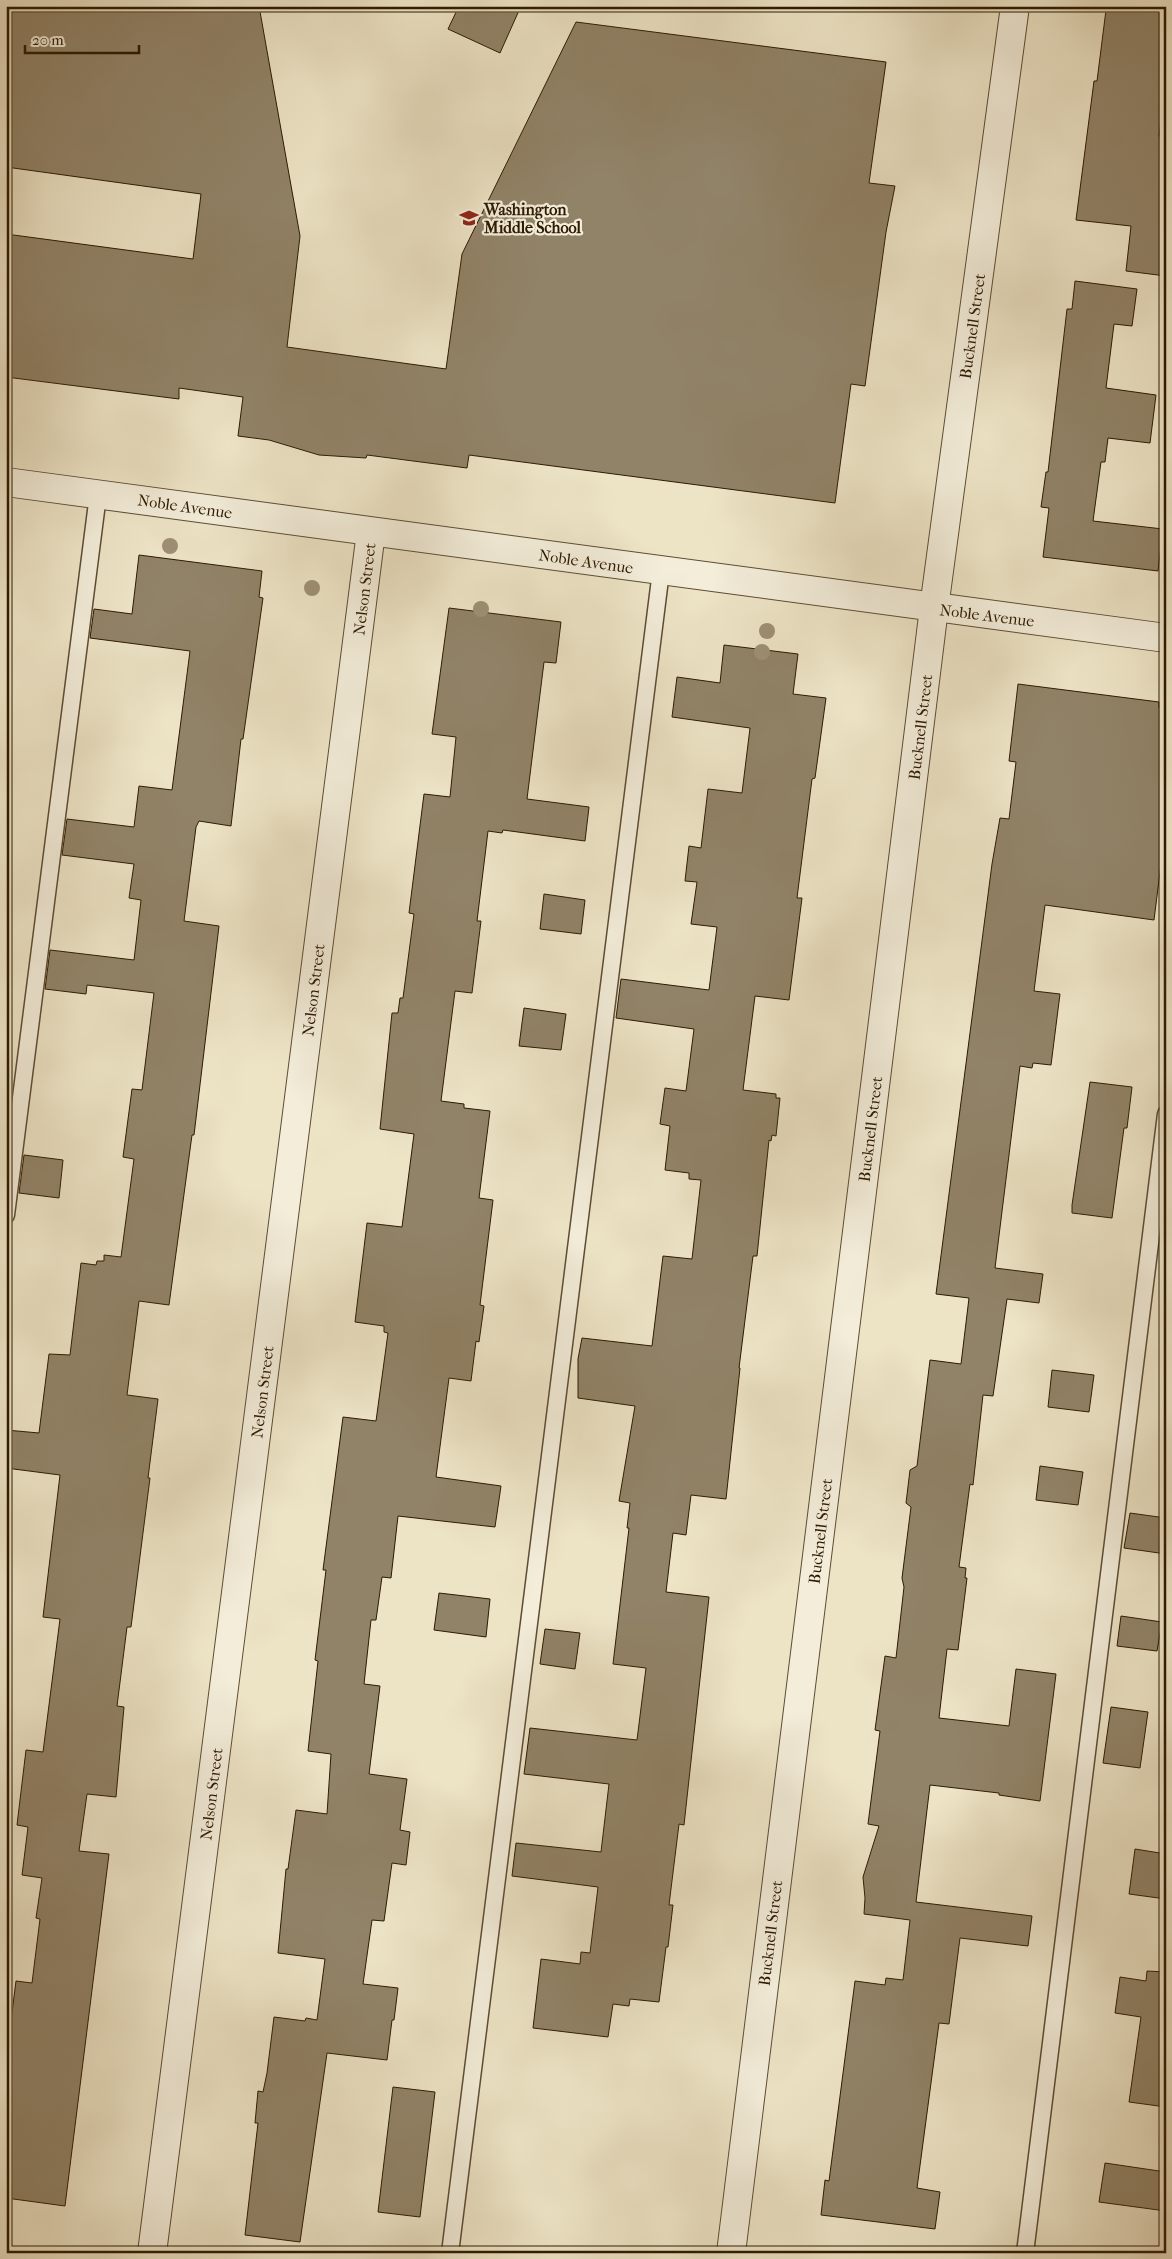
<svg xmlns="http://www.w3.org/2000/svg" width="1172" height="2259" font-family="'IM FELL French Canon',serif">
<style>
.building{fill:#918368;stroke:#2d1a02}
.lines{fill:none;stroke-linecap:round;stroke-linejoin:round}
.service-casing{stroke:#5d4c33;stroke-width:19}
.minor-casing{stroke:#5d4c33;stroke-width:30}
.service{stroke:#f3edda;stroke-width:16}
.minor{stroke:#f3edda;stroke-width:28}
.tree{fill:#9e9075}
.labels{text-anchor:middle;stroke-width:4.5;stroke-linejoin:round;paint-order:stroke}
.poi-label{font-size:16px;font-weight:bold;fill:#2d1a02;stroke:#f3edda;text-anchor:start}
.street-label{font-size:16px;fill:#2d1a02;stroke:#f3edda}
</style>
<rect width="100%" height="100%" fill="#ede4c6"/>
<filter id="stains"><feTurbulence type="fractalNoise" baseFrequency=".004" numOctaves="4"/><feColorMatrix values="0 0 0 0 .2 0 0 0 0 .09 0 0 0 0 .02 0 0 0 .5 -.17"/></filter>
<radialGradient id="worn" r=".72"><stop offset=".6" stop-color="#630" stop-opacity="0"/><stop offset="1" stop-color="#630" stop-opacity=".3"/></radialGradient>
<!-- building -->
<g class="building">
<path d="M 6,6 L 259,6 L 300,236 L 287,347 L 446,369 L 462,254 L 576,22 L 886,62 L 869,183 L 895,186 L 886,232 L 865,386 L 851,384 L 835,503 L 469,455 L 467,468 L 367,455 L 366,458 L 319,455 L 269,440 L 238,436 L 243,397 L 179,388 L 179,399 L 6,377 L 6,234 L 193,259 L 201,194 L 6,167 Z"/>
<path d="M 459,6 L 521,6 L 500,53 L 448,29 Z"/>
<path d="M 1110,6 L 1166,6 L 1166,80 L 1159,136 L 1166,137 L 1162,184 L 1166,184 L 1166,276 L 1126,271 L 1131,226 L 1076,220 L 1094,81 L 1097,81 L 1106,10 L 1110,11 Z"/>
<path d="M 1075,281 L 1137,289 L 1132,326 L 1114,324 L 1106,388 L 1156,395 L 1150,443 L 1108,438 L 1105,462 L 1101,462 L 1093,521 L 1163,529 L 1158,571 L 1043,557 L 1049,508 L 1041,507 L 1046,472 L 1048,472 L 1067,309 L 1072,309 Z"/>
<path d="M 139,555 L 262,571 L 259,597 L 263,598 L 243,739 L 241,739 L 231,826 L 199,821 L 196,827 L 184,921 L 219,926 L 194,1135 L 192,1135 L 169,1305 L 139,1301 L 127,1395 L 158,1399 L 148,1478 L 150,1478 L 131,1627 L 127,1627 L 117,1706 L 124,1707 L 116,1797 L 87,1794 L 79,1851 L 109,1854 L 65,2206 L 6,2198 L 6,2027 L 10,2028 L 16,1981 L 32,1983 L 40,1919 L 36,1918 L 42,1878 L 22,1875 L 28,1827 L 17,1825 L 26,1750 L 43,1752 L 60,1619 L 43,1617 L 60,1475 L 6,1468 L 6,1430 L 39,1433 L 49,1354 L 70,1355 L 81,1263 L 96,1265 L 97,1261 L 104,1261 L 104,1255 L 121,1257 L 134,1159 L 123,1157 L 132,1089 L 142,1090 L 154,993 L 87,985 L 86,994 L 45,989 L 50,950 L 134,960 L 141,900 L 129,898 L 134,864 L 62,855 L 67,819 L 134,827 L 139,786 L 172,790 L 190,651 L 90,638 L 94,609 L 132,614 Z"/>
<path d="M 449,608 L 561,622 L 556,663 L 544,662 L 527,799 L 589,807 L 585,841 L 503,830 L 502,833 L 488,831 L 477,921 L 481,921 L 472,993 L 455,991 L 441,1101 L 464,1104 L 464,1108 L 490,1111 L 479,1198 L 493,1200 L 480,1305 L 484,1306 L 479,1342 L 476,1341 L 471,1381 L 449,1378 L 436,1477 L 501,1486 L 495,1527 L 398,1516 L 391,1578 L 382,1577 L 376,1620 L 371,1620 L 364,1684 L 380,1686 L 369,1774 L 407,1779 L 400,1830 L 410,1832 L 406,1865 L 392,1863 L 384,1921 L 372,1920 L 363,1984 L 398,1988 L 394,2020 L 392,2020 L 387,2060 L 327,2053 L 300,2242 L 245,2235 L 258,2123 L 255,2123 L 258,2091 L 263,2092 L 267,2073 L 274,2017 L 305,2021 L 306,2018 L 317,2020 L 325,1959 L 278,1953 L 286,1869 L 288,1869 L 296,1810 L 327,1814 L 331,1754 L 308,1751 L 318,1661 L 315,1660 L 326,1570 L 323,1570 L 343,1417 L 376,1421 L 388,1333 L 384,1332 L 384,1326 L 355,1322 L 367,1223 L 402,1227 L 414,1134 L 380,1129 L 392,1013 L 398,1013 L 400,998 L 403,998 L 414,914 L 409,913 L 424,794 L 450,797 L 456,737 L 432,734 Z"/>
<path d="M 724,645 L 798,654 L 793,694 L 826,698 L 815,778 L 812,779 L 797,898 L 802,898 L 789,1000 L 755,996 L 743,1090 L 776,1094 L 776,1098 L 780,1098 L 776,1136 L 772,1135 L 771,1141 L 769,1140 L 757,1256 L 753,1256 L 739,1368 L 740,1368 L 726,1499 L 691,1495 L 686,1535 L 673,1533 L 666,1592 L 709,1597 L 684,1825 L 679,1824 L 669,1905 L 673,1905 L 668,1947 L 666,1947 L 659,2002 L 630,1999 L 629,2006 L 613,2004 L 608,2037 L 533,2028 L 541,1959 L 580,1964 L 581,1952 L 590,1953 L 598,1887 L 512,1876 L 516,1843 L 601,1852 L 609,1784 L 524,1774 L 530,1728 L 637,1740 L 646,1668 L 613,1664 L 629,1528 L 627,1528 L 630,1503 L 619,1501 L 635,1406 L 578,1398 L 578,1359 L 582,1338 L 652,1346 L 663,1256 L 692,1259 L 701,1180 L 689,1179 L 689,1173 L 665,1170 L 670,1126 L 660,1124 L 665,1088 L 686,1091 L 694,1029 L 616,1018 L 621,979 L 709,990 L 717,927 L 691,924 L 697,882 L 685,881 L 689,846 L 701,848 L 708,789 L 742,793 L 750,728 L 672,717 L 677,677 L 720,683 Z"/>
<path d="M 1018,684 L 1159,702 L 1159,707 L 1166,708 L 1166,824 L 1154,920 L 1045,905 L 1034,991 L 1060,994 L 1051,1065 L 1033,1063 L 1032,1068 L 1020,1066 L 995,1268 L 1043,1274 L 1039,1303 L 1007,1299 L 993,1396 L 983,1395 L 973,1485 L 970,1484 L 959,1567 L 966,1568 L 965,1578 L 967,1578 L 958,1650 L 947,1649 L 939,1718 L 1009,1726 L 1016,1669 L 1056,1674 L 1040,1801 L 999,1795 L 999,1793 L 930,1785 L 916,1902 L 1032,1916 L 1028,1946 L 960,1938 L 949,2024 L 939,2023 L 917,2188 L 940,2192 L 935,2229 L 821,2215 L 825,2180 L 829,2181 L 855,1981 L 885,1985 L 886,1978 L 903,1980 L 910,1920 L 864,1914 L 865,1898 L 863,1877 L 879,1826 L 868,1824 L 880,1731 L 875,1730 L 885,1656 L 896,1658 L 904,1587 L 902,1578 L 911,1507 L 906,1503 L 910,1470 L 917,1466 L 930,1360 L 961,1364 L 969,1298 L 936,1294 L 992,864 L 1000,818 L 1009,819 L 1016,762 L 1009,761 Z"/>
<path d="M 544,894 L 585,900 L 581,934 L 540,929 Z"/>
<path d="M 524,1008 L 566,1014 L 561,1050 L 519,1046 Z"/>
<path d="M 1090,1082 L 1132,1087 L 1127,1128 L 1124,1128 L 1112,1218 L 1072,1213 L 1072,1205 Z"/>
<path d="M 24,1155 L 63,1160 L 59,1198 L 19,1193 Z"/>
<path d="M 1052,1370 L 1094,1375 L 1089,1412 L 1048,1407 Z"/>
<path d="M 1040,1466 L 1083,1472 L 1078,1505 L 1036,1500 Z"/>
<path d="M 1130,1513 L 1166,1518 L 1166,1554 L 1124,1548 Z"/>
<path d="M 439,1593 L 490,1599 L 486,1637 L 434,1630 Z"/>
<path d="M 1121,1616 L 1162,1622 L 1157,1651 L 1117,1646 Z"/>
<path d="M 545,1629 L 580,1633 L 575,1669 L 540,1664 Z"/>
<path d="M 1111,1707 L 1148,1712 L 1140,1768 L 1103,1763 Z"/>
<path d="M 1135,1849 L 1166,1854 L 1166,1899 L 1129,1894 Z"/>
<path d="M 1147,1971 L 1166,1972 L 1166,2107 L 1129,2102 L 1141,2017 L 1115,2013 L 1120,1977 L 1146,1981 Z"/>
<path d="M 393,2087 L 435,2092 L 420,2217 L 378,2212 Z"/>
<path d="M 1105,2163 L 1166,2172 L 1166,2211 L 1099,2202 Z"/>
</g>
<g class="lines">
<!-- service casing -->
<g class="service-casing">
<g id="service">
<path d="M 6,1215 L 98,495"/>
<path d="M 450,2253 L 661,571"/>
<path d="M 1025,2253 L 1166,1114"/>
</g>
</g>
<!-- minor casing -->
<g class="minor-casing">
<g id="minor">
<path d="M 6,482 L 1166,638"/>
<path d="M 152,2253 L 371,532"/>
<path d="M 731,2253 L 934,608 L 1015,6"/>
</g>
</g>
<!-- service -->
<use href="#service" class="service"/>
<!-- minor -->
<use href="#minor" class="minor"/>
</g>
<!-- trees -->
<g class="tree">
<circle cx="170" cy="546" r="8"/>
<circle cx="312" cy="588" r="8"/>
<circle cx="481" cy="609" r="8"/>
<circle cx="767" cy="631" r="8"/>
<circle cx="762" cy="652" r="8"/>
</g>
<!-- icons -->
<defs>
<g id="school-bare" transform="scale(1.5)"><path d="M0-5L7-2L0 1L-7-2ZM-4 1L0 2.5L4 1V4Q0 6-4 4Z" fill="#8f2418" stroke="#f3edda" stroke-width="2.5" paint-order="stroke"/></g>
</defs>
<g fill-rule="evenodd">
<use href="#school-bare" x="469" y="218"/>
</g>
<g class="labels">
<!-- poi labels -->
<g class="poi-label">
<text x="484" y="215">Washington<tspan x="484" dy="18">Middle School</tspan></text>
</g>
<!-- street labels -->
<g class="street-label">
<text transform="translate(972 326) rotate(-82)" y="6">Bucknell Street</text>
<text transform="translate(185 506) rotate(8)" y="6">Noble Avenue</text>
<text transform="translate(586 561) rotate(8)" y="6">Noble Avenue</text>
<text transform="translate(364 589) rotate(-83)" y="6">Nelson Street</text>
<text transform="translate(987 615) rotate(7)" y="6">Noble Avenue</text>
<text transform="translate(920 727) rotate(-83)" y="6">Bucknell Street</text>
<text transform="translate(313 990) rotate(-83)" y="6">Nelson Street</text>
<text transform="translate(870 1129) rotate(-83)" y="6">Bucknell Street</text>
<text transform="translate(262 1392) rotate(-83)" y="6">Nelson Street</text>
<text transform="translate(820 1531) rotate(-83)" y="6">Bucknell Street</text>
<text transform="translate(211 1794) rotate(-83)" y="6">Nelson Street</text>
<text transform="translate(770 1933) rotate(-83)" y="6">Bucknell Street</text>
</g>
</g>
<!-- margin -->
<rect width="1172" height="2259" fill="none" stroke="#ede4c6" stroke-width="25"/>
<rect x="8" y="8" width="1157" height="2244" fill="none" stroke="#2d1a02" stroke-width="2.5"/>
<rect x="12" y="12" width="1147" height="2234" fill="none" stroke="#2d1a02"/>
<!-- scale -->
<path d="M25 45v8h114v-8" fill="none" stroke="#2d1a02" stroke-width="2.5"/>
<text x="32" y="45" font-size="15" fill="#2d1a02" stroke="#f3edda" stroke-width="4" paint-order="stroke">20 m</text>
<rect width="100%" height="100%" filter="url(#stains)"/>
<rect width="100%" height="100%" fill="url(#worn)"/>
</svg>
